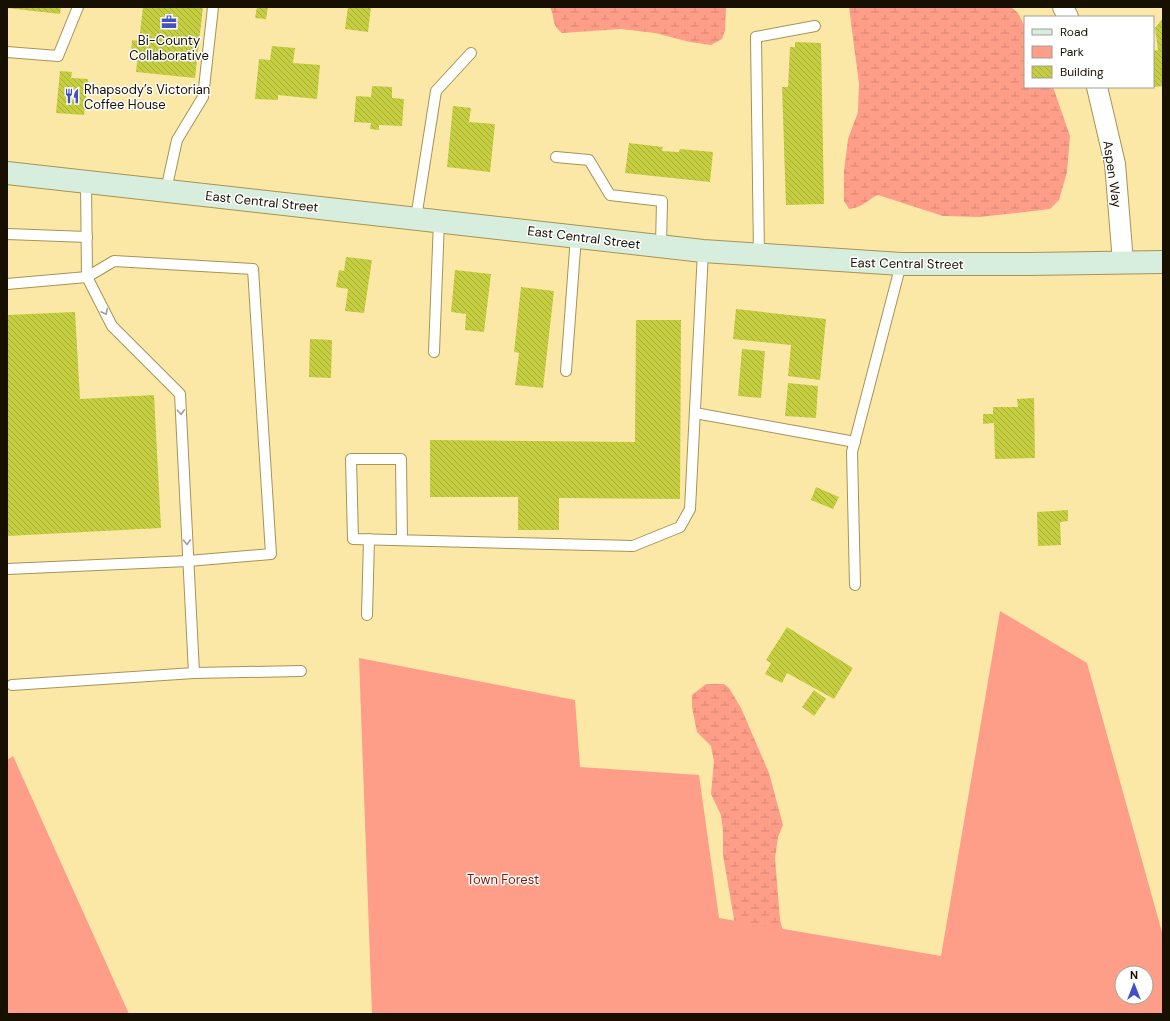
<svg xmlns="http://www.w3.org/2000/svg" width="1170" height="1021" font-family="'DM Sans',sans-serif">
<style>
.wetland{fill:url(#wetland-marsh)}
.green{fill:#fe9d88;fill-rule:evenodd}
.building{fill:url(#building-back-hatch)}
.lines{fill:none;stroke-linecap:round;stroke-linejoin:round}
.lane-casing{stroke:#a79354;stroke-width:12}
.street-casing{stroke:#a79354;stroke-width:22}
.secondary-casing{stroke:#a79354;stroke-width:24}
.lane{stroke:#fff;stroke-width:10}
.street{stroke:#fff;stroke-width:20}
.secondary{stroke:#d7edde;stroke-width:22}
.oneway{stroke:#a29f99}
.labels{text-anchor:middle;stroke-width:3;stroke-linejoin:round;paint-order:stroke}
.poi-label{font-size:13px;fill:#170f00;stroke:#fff}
.street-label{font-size:13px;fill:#170f00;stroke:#fff}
.park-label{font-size:13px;fill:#861500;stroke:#fff}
</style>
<defs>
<pattern id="wetland-marsh" width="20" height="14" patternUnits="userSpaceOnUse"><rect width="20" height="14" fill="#fe9d88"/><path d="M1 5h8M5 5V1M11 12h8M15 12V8" fill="none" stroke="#d98674"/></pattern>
<pattern id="building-back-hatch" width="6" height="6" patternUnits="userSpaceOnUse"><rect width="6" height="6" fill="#c5cd41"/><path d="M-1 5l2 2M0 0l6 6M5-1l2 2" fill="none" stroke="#a8af37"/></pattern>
</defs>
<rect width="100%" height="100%" fill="#fce8a6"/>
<!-- wetland -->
<g class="wetland">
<path d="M 550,7 L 726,7 L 725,30 L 722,39 L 711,45 L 690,42 L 655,33 L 621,29 L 562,33 C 550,23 556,19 550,7 Z"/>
<path d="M 849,7 L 1011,7 L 1018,13 L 1025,27 L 1025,87 L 1053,87 L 1070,136 L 1067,172 L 1059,200 L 1050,209 L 980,217 L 943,216 L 878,195 C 865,201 864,207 849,209 L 844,201 L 844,171 L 848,139 L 858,112 L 859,84 Z"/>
<path d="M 706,684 L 724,684 L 729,688 L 741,708 L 769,773 L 783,825 L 778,837 L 775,858 L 780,920 L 797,985 L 735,925 L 723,855 L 723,831 L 721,815 L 711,794 L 714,761 L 712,752 L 711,746 L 697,732 L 692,707 L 692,695 Z"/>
</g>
<!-- green -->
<g class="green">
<path d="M 1000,611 L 1087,663 L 1163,936 L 1163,1014 L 372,1014 L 359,658 L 575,700 L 580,767 L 699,775 L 719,918 L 941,956 ZM 1122,973 L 1146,973 L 1146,997 L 1122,997 Z"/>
<path d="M 13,756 L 129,1014 L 7,1014 L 7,760 Z"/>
</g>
<!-- building -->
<g class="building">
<path d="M 7,7 L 61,7 L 60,14 L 7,8 Z"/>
<path d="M 143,7 L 203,7 L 195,78 L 136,72 L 138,53 L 131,52 L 132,40 L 139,41 Z"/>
<path d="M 257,7 L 268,7 L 266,19 L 255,18 Z"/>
<path d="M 348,7 L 371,7 L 368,32 L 345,29 Z"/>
<path d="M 1163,18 L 1163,86 L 1154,87 L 1153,51 L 1158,50 L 1155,28 Z"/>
<path d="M 795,42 L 821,43 L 824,204 L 786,205 L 782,87 L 788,87 L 790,47 L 795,47 Z"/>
<path d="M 272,46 L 295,48 L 293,63 L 320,65 L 317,99 L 278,95 L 278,100 L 255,99 L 259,59 L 270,60 Z"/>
<path d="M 60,71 L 72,72 L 71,78 L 88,79 L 84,115 L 56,113 Z"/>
<path d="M 372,86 L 392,87 L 392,98 L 404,99 L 402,126 L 379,125 L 379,130 L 370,129 L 371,123 L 354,122 L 356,96 L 371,97 Z"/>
<path d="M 453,106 L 471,108 L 469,122 L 495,124 L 490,172 L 447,167 Z"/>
<path d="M 629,143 L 663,147 L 662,151 L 679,152 L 680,149 L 713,152 L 710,182 L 625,173 Z"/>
<path d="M 346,257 L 372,260 L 364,313 L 345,311 L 348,289 L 336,287 L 339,270 L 344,271 Z"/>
<path d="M 455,270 L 491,274 L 484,332 L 465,330 L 466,314 L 451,312 Z"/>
<path d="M 521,287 L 554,291 L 543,388 L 515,385 L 519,353 L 514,352 Z"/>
<path d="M 736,309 L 826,319 L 820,380 L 788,376 L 791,345 L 733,339 Z"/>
<path d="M 75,312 L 80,399 L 154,395 L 161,528 L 7,536 L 7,315 Z"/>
<path d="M 636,320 L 681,320 L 680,499 L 559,498 L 559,530 L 518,530 L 518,497 L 430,497 L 430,440 L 635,442 Z"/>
<path d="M 310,339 L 332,340 L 331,378 L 309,377 Z"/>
<path d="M 742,349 L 765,351 L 761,398 L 738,396 Z"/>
<path d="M 788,383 L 818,386 L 816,418 L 785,416 Z"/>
<path d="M 1034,398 L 1035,458 L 995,459 L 994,423 L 983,424 L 983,414 L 993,414 L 993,407 L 1018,407 L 1017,399 Z"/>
<path d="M 816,487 L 839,497 L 833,509 L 811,500 Z"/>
<path d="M 1068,510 L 1068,521 L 1060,522 L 1061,545 L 1038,546 L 1037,512 Z"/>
<path d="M 787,627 L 853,668 L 834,699 L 787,673 L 782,683 L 765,674 L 771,663 L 766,660 Z"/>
<path d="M 814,690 L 826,699 L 814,716 L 802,707 Z"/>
</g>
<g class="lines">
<!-- lane casing -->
<g class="lane-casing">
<g id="lane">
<path d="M 7,52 L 58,56 L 78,7"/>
<path d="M 556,157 L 589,160 L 610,195 L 662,201 L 661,246"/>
<path d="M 166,190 L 177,140 L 203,97 L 213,7"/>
<path d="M 416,218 L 436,91 L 471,53"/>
<path d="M 7,234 L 87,237"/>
<path d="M 759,255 L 756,37 L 815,26"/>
<path d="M 7,284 L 87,277 L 114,261 L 253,269 L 271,554 L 188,561 L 7,569"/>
<path d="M 434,352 L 439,220"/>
<path d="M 566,371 L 576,236"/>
<path d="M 695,413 L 855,442"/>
<path d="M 402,540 L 401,459 L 351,459 L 353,539 L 633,546 L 680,527 L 690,509 L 703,251"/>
<path d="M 855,585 L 852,452 L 901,264"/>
<path d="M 367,615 L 369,539"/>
<path d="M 194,673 L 301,671"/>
<path d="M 12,685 L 194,673 L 180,394 L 112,326 L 87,277 L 86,181"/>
</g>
</g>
<!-- street casing -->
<g class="street-casing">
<g id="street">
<path d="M 1063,7 L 1068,17"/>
<path d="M 1097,87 L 1115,164 L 1123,262"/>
</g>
</g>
<!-- secondary casing -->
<g class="secondary-casing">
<path id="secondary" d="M 7,173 L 703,251 L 901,264 L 1029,264 L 1163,262"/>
</g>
<!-- lane -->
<use href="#lane" class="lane"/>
<!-- street -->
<use href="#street" class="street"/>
<!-- secondary -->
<use href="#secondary" class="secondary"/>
</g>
<!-- one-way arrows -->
<defs><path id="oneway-chevron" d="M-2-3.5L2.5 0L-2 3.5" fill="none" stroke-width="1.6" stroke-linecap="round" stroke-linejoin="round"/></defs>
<g class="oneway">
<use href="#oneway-chevron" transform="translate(105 312) rotate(63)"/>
<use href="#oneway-chevron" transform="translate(181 412) rotate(87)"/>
<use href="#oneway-chevron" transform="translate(187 542) rotate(87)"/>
</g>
<!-- icons -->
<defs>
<g id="office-bare" transform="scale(1.2)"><path d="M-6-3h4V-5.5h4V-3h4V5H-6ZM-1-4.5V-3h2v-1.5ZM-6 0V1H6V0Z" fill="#4351c5" stroke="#fff" stroke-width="2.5" paint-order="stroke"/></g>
<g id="restaurant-bare" transform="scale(1.2)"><path d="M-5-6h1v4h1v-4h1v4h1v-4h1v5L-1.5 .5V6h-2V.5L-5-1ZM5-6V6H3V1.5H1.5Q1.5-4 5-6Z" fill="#4351c5" stroke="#fff" stroke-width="2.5" paint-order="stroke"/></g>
</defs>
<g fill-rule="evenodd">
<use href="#office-bare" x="169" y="22"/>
<use href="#restaurant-bare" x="72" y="96"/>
</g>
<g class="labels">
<!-- poi labels -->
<g class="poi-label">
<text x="169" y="45">Bi-County<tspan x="169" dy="15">Collaborative</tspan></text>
<text x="84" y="94" text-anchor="start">Rhapsody’s Victorian<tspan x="84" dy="15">Coffee House</tspan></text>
</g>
<!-- street labels -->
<g class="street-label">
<text transform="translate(1113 174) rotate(82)" y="5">Aspen Way</text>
<text transform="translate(262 201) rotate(6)" y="5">East Central Street</text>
<text transform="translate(584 237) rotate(7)" y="5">East Central Street</text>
<text transform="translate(907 263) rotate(1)" y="5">East Central Street</text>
</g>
<!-- park labels -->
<g class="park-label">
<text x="503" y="884">Town Forest</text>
</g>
</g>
<!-- border -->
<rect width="1170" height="1021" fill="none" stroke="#170f00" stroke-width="16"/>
<!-- legend -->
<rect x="1024" y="16" width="130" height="72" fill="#ffffff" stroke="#a29f99"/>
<rect x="1032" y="29" width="20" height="6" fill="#d7edde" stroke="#a29f99"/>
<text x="1060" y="36" font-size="12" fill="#170f00">Road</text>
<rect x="1032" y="46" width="20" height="12" fill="#fe9d88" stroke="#a29f99"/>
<text x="1060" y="56" font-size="12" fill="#170f00">Park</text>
<rect x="1032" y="66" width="20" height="12" fill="url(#building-back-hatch)" stroke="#a29f99"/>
<text x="1060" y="76" font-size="12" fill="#170f00">Building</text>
<!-- north arrow -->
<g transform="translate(1134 985)"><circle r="19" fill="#ffffff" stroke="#a29f99"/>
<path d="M0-3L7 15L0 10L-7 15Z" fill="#4351c5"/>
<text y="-6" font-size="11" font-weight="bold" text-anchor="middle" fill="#170f00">N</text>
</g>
</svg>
